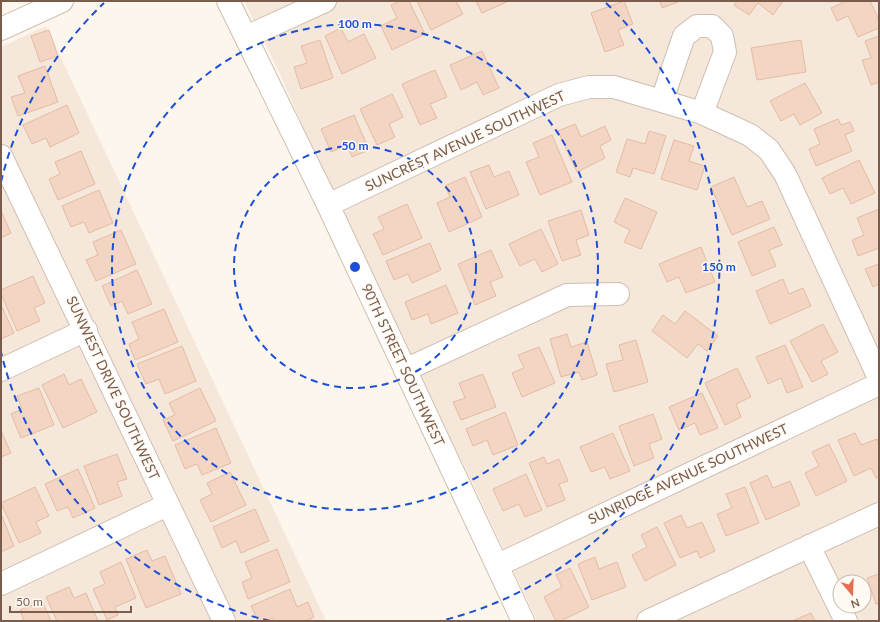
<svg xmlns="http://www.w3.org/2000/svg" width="880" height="622" font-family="Lato,sans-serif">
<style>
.residential{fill:#f5e8da;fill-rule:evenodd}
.building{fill:#f3d5c3;stroke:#e6bba3}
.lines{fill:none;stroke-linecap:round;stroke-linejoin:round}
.minor-casing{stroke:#d1beb0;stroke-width:24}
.minor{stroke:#fff;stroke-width:22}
.ring{fill:none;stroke:#1d4ed8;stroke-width:2;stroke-dasharray:7 5}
.labels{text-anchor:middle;stroke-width:3;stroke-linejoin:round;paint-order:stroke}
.street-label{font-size:14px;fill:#7a5c4d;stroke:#fffaf3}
.centre{fill:#1d4ed8;stroke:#fffaf3;stroke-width:2}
.ring-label{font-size:12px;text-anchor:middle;font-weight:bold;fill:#1d4ed8;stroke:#fffaf3;stroke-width:3;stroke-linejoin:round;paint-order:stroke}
</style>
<rect width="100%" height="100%" fill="#fdf6ec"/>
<!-- residential -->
<g class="residential">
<path d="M 244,1 L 879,1 L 879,621 L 537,621 L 474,486 L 369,277 L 279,72 ZM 840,582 L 864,582 L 864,606 L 840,606 Z"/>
<path d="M 46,26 L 326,621 L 1,621 L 1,47 Z"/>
</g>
<!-- building -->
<g class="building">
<path d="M 400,1 L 409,1 L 425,34 L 392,50 L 381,26 L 397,18 L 391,5 Z"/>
<path d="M 417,1 L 456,1 L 463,14 L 431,30 Z"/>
<path d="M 476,1 L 509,1 L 482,13 Z"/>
<path d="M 624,1 L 633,24 L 618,30 L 624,45 L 605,52 L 591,13 Z"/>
<path d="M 660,1 L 677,1 L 678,2 L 662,8 Z"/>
<path d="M 737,1 L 783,1 L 773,15 L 758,3 L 749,15 L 734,5 Z"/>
<path d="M 846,1 L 870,1 L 879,20 L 879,28 L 858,37 L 848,16 L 837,21 L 831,8 Z"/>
<path d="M 341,28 L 348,42 L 364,34 L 376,58 L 342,74 L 325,36 Z"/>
<path d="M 49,30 L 58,56 L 40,62 L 31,36 Z"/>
<path d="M 879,36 L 879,82 L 871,85 L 862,60 L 871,58 L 865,41 Z"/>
<path d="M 320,40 L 333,78 L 301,89 L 294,67 L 307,63 L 301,46 Z"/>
<path d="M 801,40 L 806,72 L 757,80 L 751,48 Z"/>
<path d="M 482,51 L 499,88 L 483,95 L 477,82 L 461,90 L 450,65 Z"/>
<path d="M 45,66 L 58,102 L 18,116 L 11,97 L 25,93 L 18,76 Z"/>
<path d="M 435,70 L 447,97 L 430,104 L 437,118 L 420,125 L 402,84 Z"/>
<path d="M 805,83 L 822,113 L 800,125 L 794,114 L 781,121 L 770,101 Z"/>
<path d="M 392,94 L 403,117 L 389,124 L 395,137 L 377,145 L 360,109 Z"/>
<path d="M 67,105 L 79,133 L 50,147 L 46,138 L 32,144 L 23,125 Z"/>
<path d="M 354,115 L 369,150 L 352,157 L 347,145 L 331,152 L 321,129 Z"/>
<path d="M 838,119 L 841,125 L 850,122 L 854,131 L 845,135 L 852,151 L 816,166 L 809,149 L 820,144 L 814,129 Z"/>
<path d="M 575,124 L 581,137 L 605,126 L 611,140 L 600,146 L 605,158 L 577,172 L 558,131 Z"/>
<path d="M 649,131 L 666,136 L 654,174 L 633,168 L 630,177 L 616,172 L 627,139 L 645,144 Z"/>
<path d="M 552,135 L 572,182 L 540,195 L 526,162 L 539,157 L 533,143 Z"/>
<path d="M 674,140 L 694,146 L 689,161 L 705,166 L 697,190 L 661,179 Z"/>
<path d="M 81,151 L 95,184 L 58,200 L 49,179 L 60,174 L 55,162 Z"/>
<path d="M 859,160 L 875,193 L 851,204 L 843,188 L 830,194 L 822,178 Z"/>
<path d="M 489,165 L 494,177 L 509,171 L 519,195 L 486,209 L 470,172 Z"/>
<path d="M 465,177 L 482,217 L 449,232 L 437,203 L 450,197 L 445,186 Z"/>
<path d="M 734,177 L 747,207 L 762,201 L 770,219 L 732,235 L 711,187 Z"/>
<path d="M 99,190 L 113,223 L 89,233 L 84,222 L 71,227 L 62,206 Z"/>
<path d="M 625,198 L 657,212 L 641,249 L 624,242 L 630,230 L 614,222 Z"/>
<path d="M 407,204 L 422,238 L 383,255 L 373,234 L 384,229 L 378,217 Z"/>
<path d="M 879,209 L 879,248 L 858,256 L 852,240 L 864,235 L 857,218 Z"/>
<path d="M 581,210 L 589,235 L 576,240 L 581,255 L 562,261 L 548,221 Z"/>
<path d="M 1,211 L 11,233 L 1,238 Z"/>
<path d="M 774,227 L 782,245 L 769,250 L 776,266 L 752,276 L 738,242 Z"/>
<path d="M 541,229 L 558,264 L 542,272 L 535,259 L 520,266 L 509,244 Z"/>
<path d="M 121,230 L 136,264 L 96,281 L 86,260 L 98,255 L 93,242 Z"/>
<path d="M 430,243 L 441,270 L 412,283 L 408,274 L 394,280 L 386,261 Z"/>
<path d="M 701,247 L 715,282 L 686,293 L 679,277 L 667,282 L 659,264 Z"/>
<path d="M 491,250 L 503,277 L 490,282 L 496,296 L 475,305 L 458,264 Z"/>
<path d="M 879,264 L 879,284 L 873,287 L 865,269 Z"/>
<path d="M 137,270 L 152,304 L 128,314 L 122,301 L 111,306 L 102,286 Z"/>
<path d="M 33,276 L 45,303 L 34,308 L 40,321 L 17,331 L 1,294 L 1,290 Z"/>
<path d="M 783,279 L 789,294 L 803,288 L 811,306 L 770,324 L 756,291 Z"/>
<path d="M 446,285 L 458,313 L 431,324 L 428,314 L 412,320 L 405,302 Z"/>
<path d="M 1,305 L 14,333 L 1,339 Z"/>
<path d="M 164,309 L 178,342 L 135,360 L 129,344 L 139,339 L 132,322 Z"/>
<path d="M 685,311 L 718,336 L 707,351 L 698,344 L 687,358 L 652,331 L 663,315 L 675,324 Z"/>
<path d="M 823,324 L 838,352 L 821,361 L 828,374 L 812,382 L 790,341 Z"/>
<path d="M 567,334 L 571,347 L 587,342 L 597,375 L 582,380 L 579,372 L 561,377 L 550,339 Z"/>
<path d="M 636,340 L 648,382 L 614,392 L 606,364 L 623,360 L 619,345 Z"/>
<path d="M 785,345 L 803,387 L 787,393 L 781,378 L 768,384 L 756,357 Z"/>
<path d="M 182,346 L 196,381 L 165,394 L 159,379 L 146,384 L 137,364 Z"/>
<path d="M 539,347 L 555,383 L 522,397 L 512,373 L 524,368 L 518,355 Z"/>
<path d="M 737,368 L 751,397 L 736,404 L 741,417 L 725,425 L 705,383 Z"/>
<path d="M 64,374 L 69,385 L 81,379 L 97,412 L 63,428 L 42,385 Z"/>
<path d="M 483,374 L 496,407 L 461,420 L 453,402 L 465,398 L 459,383 Z"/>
<path d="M 39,388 L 54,425 L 21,438 L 11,414 L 22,409 L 17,396 Z"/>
<path d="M 200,388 L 216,421 L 173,441 L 163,420 L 175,415 L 169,403 Z"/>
<path d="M 702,393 L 718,428 L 700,435 L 695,423 L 679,430 L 669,407 Z"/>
<path d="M 505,412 L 518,445 L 493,455 L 487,440 L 473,446 L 466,429 Z"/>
<path d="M 653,414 L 662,439 L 649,444 L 654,458 L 634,466 L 619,426 Z"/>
<path d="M 216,428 L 231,463 L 202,475 L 197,464 L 185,469 L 175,445 Z"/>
<path d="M 1,431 L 11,453 L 1,457 Z"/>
<path d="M 613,433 L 630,471 L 610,479 L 605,467 L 591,472 L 580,447 Z"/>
<path d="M 855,433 L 861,445 L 877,439 L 879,444 L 879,477 L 876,478 L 871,468 L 854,476 L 838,440 Z"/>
<path d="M 829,444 L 847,481 L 816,496 L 805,473 L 819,466 L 812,452 Z"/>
<path d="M 117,454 L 127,479 L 117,482 L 122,496 L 99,505 L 84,466 Z"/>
<path d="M 544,457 L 547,464 L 559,459 L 568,481 L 559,484 L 565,500 L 547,507 L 529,463 Z"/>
<path d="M 78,469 L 95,508 L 73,518 L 68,507 L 57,511 L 45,484 Z"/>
<path d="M 230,472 L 246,505 L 211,522 L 200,500 L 212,494 L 207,483 Z"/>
<path d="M 526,474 L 542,510 L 525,517 L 519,504 L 503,511 L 493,489 Z"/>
<path d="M 767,475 L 773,488 L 790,481 L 800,505 L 766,520 L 750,483 Z"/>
<path d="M 35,487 L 49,516 L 36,522 L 41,533 L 19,543 L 1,503 Z"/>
<path d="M 745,487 L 759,523 L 726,536 L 717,514 L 732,508 L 726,494 Z"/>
<path d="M 255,509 L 269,541 L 241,553 L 236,541 L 222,548 L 213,527 Z"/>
<path d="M 1,514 L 14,546 L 1,552 Z"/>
<path d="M 681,515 L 687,528 L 702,522 L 715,551 L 700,558 L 697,551 L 680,558 L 664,523 Z"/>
<path d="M 657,527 L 676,565 L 645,581 L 632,555 L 647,547 L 641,535 Z"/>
<path d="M 277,549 L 290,582 L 248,599 L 242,582 L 252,578 L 245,562 Z"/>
<path d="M 147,550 L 152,561 L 165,556 L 181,594 L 146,608 L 126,559 Z"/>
<path d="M 595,557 L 599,569 L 617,562 L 626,587 L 592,600 L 578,564 Z"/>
<path d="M 121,562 L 136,598 L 115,607 L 118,615 L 107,620 L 93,589 L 105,584 L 100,572 Z"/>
<path d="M 570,568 L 589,607 L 561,621 L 556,621 L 544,597 L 562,587 L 556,575 Z"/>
<path d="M 879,574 L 879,603 L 876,604 L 867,578 Z"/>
<path d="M 69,587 L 74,598 L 86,593 L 98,621 L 57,621 L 46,597 Z"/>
<path d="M 290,589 L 297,607 L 308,602 L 314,617 L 306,621 L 274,621 L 273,618 L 266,621 L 258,621 L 251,606 Z"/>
<path d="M 42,601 L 51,621 L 24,621 L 20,610 Z"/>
<path d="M 811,613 L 815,621 L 792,621 Z"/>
</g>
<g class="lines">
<!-- minor casing -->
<g class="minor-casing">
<g id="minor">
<path d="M 228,1 L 328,205 L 523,621"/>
<path d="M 1,29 L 62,1"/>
<path d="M 246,37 L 325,1"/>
<path d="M 662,100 L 684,36 L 697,26 L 712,26 L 722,36 L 725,52 L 702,113"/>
<path d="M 1,156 L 224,621"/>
<path d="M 328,205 L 559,95 L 589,87 L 614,87 L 702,113 L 750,135 L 769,150 L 785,174 L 879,378"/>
<path d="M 1,370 L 86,330"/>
<path d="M 405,370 L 567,295 L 618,294"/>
<path d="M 809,546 L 846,621"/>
<path d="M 498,565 L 879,384"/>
<path d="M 1,584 L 167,505"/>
<path d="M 648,621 L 879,514"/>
</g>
</g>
<!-- minor -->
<use href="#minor" class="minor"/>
</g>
<!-- distance rings -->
<g class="ring">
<circle cx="355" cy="267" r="121"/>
<circle cx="355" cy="267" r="243"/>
<path d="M270 621A364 364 0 0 1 1 352M1 182A364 364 0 0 1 104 3M606 3A364 364 0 0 1 440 621"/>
</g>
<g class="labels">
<!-- street labels -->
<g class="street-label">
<text transform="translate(465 141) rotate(-25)" y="5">SUNCREST AVENUE SOUTHWEST</text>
<text transform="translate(403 365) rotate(65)" y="5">90TH STREET SOUTHWEST</text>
<text transform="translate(113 388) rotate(65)" y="5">SUNWEST DRIVE SOUTHWEST</text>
<text transform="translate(688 474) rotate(-25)" y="5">SUNRIDGE AVENUE SOUTHWEST</text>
</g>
</g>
<circle cx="355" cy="267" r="6" class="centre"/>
<g class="ring-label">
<text x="355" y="28">100 m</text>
<text x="355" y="150">50 m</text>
<text x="719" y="271">150 m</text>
</g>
<!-- border -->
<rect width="880" height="622" fill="none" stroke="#7a5c4d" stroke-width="4"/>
<!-- north arrow -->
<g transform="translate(852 594) rotate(161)"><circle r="19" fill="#fffaf3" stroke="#cabbb1"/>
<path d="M0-3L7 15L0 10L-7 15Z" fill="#e76f51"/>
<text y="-6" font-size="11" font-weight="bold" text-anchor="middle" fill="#7a5c4d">N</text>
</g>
<!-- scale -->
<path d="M10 606v6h121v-6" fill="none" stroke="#7a5c4d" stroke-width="2"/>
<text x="16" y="606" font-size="12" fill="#7a5c4d" stroke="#fffaf3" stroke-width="3" paint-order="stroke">50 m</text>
</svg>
